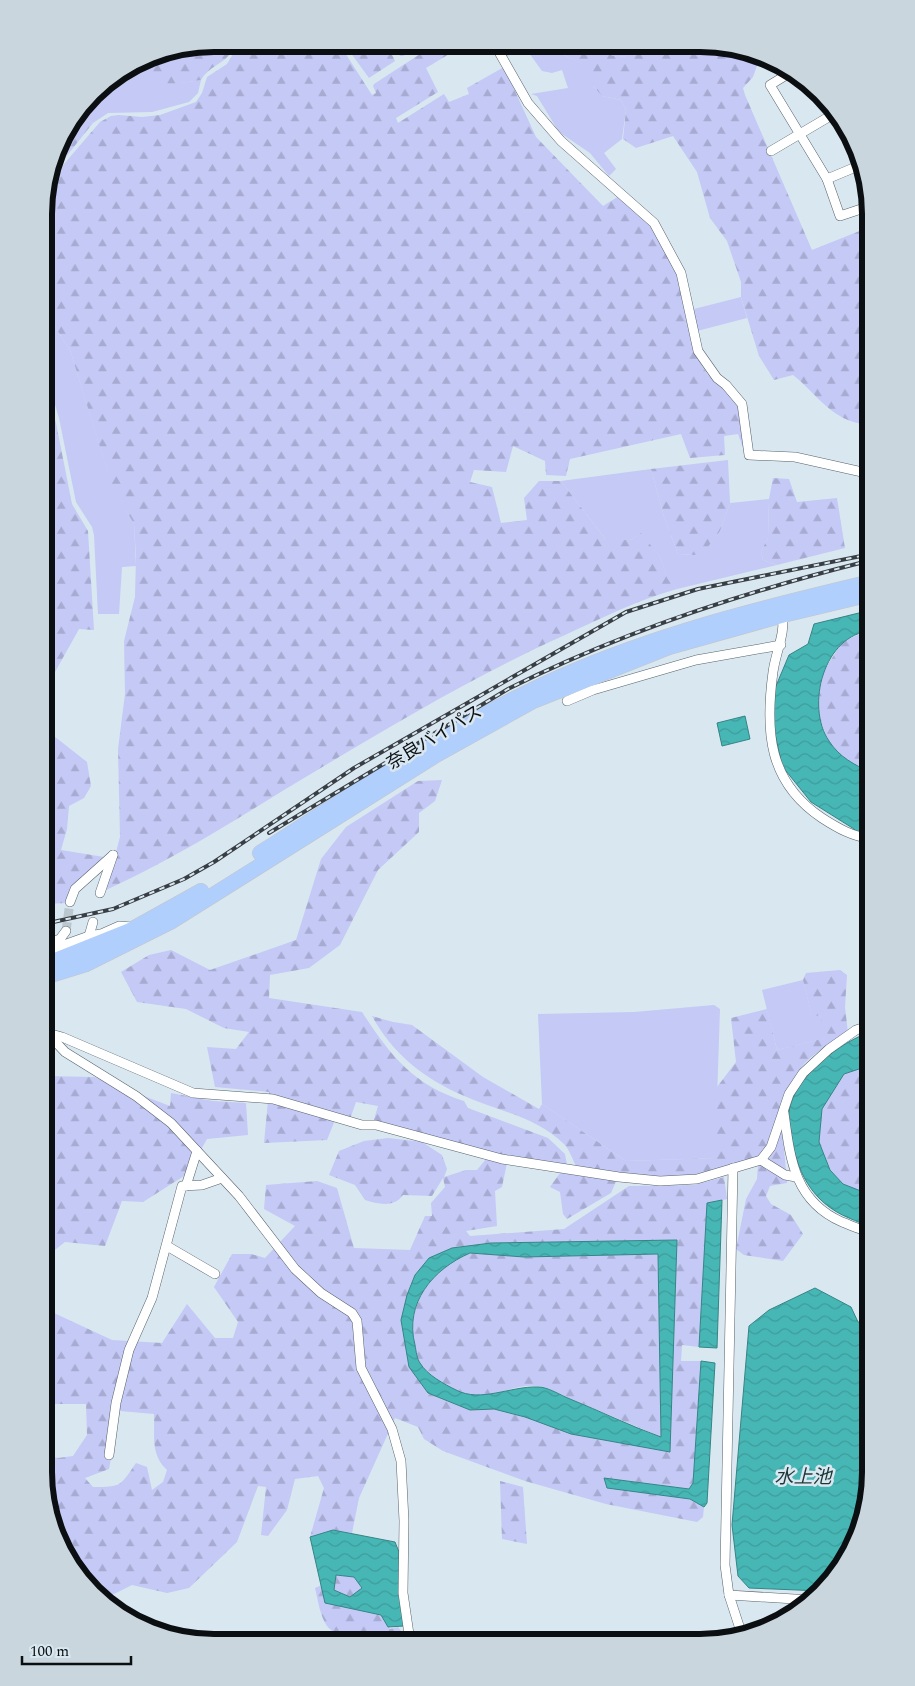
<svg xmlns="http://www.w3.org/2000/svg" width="915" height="1686" font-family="Spectral,'Noto Sans JP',serif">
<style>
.grass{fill:#c4c9f6}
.forest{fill:url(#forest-firs);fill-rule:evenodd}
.water{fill:url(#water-waves);stroke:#358585;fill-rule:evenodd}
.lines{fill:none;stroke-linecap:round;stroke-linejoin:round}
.street-tunnel{stroke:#bac7cf;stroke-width:9;stroke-dasharray:9 4.5;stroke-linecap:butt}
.street-casing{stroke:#57636b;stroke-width:10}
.highway-casing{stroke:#c4c5c6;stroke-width:16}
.street{stroke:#fff;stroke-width:9}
.highway{stroke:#b1cffd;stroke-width:15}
.rail-casing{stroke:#383e43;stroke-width:4}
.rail{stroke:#d9e7f0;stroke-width:2;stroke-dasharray:5.5;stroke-linecap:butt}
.labels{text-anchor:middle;stroke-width:5;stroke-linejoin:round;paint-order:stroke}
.street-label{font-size:18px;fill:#0b0f12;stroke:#d9e7f0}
.water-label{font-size:19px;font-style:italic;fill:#1d3636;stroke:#d9e7f0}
.rim{fill:none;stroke:#0b0f12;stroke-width:6}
</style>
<defs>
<pattern id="forest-firs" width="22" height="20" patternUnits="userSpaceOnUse" patternTransform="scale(1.25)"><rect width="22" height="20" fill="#c4c9f6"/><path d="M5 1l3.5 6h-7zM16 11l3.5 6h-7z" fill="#a7abd2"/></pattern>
<pattern id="water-waves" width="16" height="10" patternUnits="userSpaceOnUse" patternTransform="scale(1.25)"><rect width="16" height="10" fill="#47b7b6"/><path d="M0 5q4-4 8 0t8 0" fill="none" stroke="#3d9c9b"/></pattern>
</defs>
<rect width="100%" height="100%" fill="#d9e7f0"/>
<!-- grass -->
<g class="grass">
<path d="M 393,45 L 421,45 L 403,56 L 400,56 Z"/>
<path d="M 499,46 L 523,46 L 506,57 Z"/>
<path d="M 524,46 L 555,46 L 564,55 L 593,69 L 593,86 L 602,96 L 621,100 L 626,110 L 622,139 L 604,153 L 616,169 L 609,176 L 590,153 L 559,132 L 537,96 L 531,94 L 568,88 L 562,70 L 552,73 L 542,71 Z"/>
<path d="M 607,46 L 630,46 L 627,56 L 618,57 L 603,53 Z"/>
<path d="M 134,66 C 161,87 168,85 201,80 L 198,93 L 189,102 L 152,112 L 108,113 L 93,123 L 79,116 L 102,86 Z"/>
<path d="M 741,297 L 747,318 L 697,331 L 694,309 Z"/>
<path d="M 45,312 L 70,350 L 112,485 L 134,524 L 136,566 L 122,567 L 119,614 L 98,614 L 94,535 L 92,527 L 76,502 L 59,418 L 45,371 Z"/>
<path d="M 651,469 L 664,517 L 678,554 L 694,555 L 720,531 L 730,503 L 769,499 L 768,538 L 761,551 L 763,560 L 777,565 L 677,589 L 668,580 L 660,557 L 640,534 L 630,540 L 606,540 L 561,481 Z"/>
<path d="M 803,980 L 812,1016 L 820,1015 L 826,1038 L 777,1050 L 762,990 Z"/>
<path d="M 714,1005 L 720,1009 L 715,1158 L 626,1161 L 542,1104 L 538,1014 L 634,1012 Z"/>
</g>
<!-- forest -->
<g class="forest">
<path d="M 214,44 L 235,44 C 228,65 211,63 201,80 C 168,85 161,88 134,66 L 149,57 Z"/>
<path d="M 239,44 L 340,45 L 372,95 L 376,93 L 373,86 L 374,84 L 434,45 L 464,45 L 426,68 L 438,92 L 396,118 L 398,123 L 444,94 L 449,102 L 469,94 L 467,88 L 504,67 L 536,137 L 603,206 L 619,196 L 640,217 L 655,227 L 681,276 L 696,351 L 701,364 L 708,375 L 724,386 L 741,406 L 745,453 L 738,434 L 724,436 L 725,455 L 690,458 L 681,434 L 570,459 L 566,476 L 546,475 L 545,461 L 513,446 L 506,472 L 474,470 L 470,482 L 492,487 L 501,523 L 527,520 L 524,498 L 539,481 L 561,481 L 606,540 L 630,540 L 641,533 L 660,557 L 668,579 L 677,589 C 637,600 602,618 565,635 C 467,679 376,735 284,790 C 226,826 168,862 106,890 L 120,837 L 118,749 L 125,694 L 124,641 L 135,597 L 136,557 L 134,524 L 112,486 L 70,350 L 45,312 L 45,214 L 54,183 L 64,164 L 100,122 L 111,116 L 119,115 L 142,117 L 160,115 L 196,102 L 202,93 L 207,77 L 227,64 Z"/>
<path d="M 345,45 L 387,45 L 395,61 L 369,78 Z"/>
<path d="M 555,46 L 607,46 L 603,53 L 618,57 L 627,56 L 630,46 L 734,47 L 759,60 L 753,77 L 743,88 L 745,95 L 812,250 L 867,228 L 871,231 L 871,426 C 864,424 855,423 848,420 C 826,411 811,389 793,375 L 774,380 L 759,356 L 741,297 L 741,282 L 727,241 L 710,218 L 697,172 L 673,136 L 636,148 L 623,139 L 626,110 L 621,100 L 602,96 L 593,86 L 592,69 L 564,55 Z"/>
<path d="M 79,116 L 93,123 L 57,168 L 45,198 L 61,139 Z"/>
<path d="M 45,385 L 56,423 L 72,504 L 88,531 L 94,630 L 79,629 L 45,690 Z"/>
<path d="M 728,460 L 730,503 L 720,531 L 704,552 L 694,555 L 678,554 L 664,517 L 651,469 Z"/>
<path d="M 773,478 L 789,479 L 797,502 L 837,498 L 845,548 L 777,565 L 763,560 L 761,551 L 768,538 L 769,499 Z"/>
<path d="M 867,631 L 871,631 L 871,773 L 844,760 L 828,740 L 819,717 L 819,693 L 824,671 L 842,642 Z"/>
<path d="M 45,729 L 87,762 L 91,786 L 84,798 L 69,806 L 67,829 L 61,850 L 104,857 L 70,888 L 67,903 L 44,904 Z"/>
<path d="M 442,780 L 435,801 L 419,813 L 419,832 L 378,870 L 340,945 L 309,968 L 270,975 L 269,998 L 362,1012 C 390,1055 413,1085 464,1101 L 468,1108 L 548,1138 L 565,1154 L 567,1165 L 528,1161 L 373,1123 L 378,1106 L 356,1102 L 350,1119 L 269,1098 L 269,1092 L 215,1087 L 207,1047 L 236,1049 L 249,1032 L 224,1028 L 186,1009 L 137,1002 L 121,972 L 149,955 L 171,950 L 210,970 L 296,940 L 321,859 L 346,827 L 418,781 Z"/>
<path d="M 840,970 L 847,975 L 845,1007 L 848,1033 C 833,1042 816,1051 804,1064 C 783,1087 776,1123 766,1152 L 759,1156 L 697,1177 L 625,1176 L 577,1168 C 573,1161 570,1150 564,1144 C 536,1116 497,1111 462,1095 C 423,1078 392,1053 372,1016 L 393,1022 L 412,1025 L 483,1077 L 539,1109 L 542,1104 L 626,1161 L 714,1158 L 717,1087 L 736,1062 L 731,1018 L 767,1009 L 777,1050 L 825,1038 L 820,1015 L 812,1017 L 803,980 L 806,973 Z"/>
<path d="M 871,1065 L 871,1195 L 869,1195 L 843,1184 L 830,1170 L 819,1142 L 822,1109 L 844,1074 Z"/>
<path d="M 44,1076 L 94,1077 L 170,1106 L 171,1093 L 213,1101 L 246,1103 L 248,1135 L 207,1139 L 187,1174 L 143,1202 L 122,1201 L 105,1246 L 65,1242 L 51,1253 L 54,1313 L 112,1340 L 162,1343 L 187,1304 L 215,1338 L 233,1338 L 238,1322 L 214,1287 L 232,1254 L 251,1254 L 265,1258 L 295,1226 L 264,1209 L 266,1185 L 317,1181 L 337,1188 L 354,1248 L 410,1250 L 425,1216 L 432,1216 L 431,1203 L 445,1187 L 443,1178 L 432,1196 L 403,1195 C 394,1208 378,1204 365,1200 L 355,1185 L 329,1175 L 339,1151 L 364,1141 L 388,1138 L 422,1142 L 442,1155 L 447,1169 L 444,1177 L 466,1170 L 477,1170 L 486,1159 L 507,1163 L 502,1187 L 495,1191 L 497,1226 L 466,1231 L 470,1236 L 564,1229 L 629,1186 L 694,1185 L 724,1177 L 727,1199 L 707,1204 L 699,1347 L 682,1345 L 681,1361 L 701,1361 L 693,1483 L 689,1489 L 605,1478 L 692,1500 L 704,1507 L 703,1517 L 697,1522 L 606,1504 L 525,1481 L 443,1451 L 424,1439 L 418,1427 L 395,1418 L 359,1498 L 352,1533 L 333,1530 L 310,1537 L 324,1488 L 318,1476 L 295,1479 L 287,1510 L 268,1536 L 261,1535 L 266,1487 L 258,1486 L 237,1542 L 189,1588 L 167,1593 L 132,1585 L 102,1600 L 53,1527 L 44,1472 L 44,1455 L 58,1458 L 73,1456 L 87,1435 L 86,1404 L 44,1404 ZM 677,1240 L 670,1452 L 494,1409 L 470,1410 L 428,1393 L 401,1320 L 452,1248 L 491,1243 ZM 120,1411 L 154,1414 C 155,1436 150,1454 167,1470 L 163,1482 L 152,1490 L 147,1467 L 136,1463 C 120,1486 122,1487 93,1487 L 85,1478 L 109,1469 Z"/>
<path d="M 268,1101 L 335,1120 L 327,1140 L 264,1143 Z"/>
<path d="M 782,1125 L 787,1183 L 770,1186 L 766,1196 L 771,1204 L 791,1215 L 803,1234 L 783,1261 L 744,1255 L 736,1249 L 746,1199 L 757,1179 L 758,1165 L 751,1166 L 770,1157 Z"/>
<path d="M 560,1173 L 618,1177 L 611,1193 L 567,1219 L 563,1214 L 560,1192 L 550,1187 Z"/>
<path d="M 470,1253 L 524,1257 L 658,1254 L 661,1437 C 633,1425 605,1413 577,1402 C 566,1397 553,1390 542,1387 C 517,1381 495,1399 471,1396 C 456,1394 428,1376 420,1364 C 412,1352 411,1328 414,1315 C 421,1284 441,1266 470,1253 Z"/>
<path d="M 500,1481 L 523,1487 L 527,1544 L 502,1539 Z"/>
<path d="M 336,1575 L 354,1577 L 362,1589 L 350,1597 L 334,1590 Z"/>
<path d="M 322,1585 L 381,1613 L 390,1629 L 398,1627 L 407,1639 C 385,1641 343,1645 327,1626 C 320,1616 318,1600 315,1588 Z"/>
<path d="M 413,1635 L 428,1636 L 436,1641 L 414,1641 Z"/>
</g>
<!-- water -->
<g class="water">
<path d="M 871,610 L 871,631 C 824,634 805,706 829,741 C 840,758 854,764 871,773 L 871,837 L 858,834 L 854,829 L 811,802 L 782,766 L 774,729 L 773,693 L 789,655 L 808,644 L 814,624 Z"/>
<path d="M 745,716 L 750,739 L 722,746 L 717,723 Z"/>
<path d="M 871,1032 L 871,1065 L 844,1074 L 822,1109 L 819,1142 L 830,1170 L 843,1184 L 871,1195 L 871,1225 C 864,1225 856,1221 849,1218 C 812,1203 795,1170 791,1131 C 790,1125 788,1118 789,1112 C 793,1078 841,1041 871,1032 Z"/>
<path d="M 722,1200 L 717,1348 L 699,1347 L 707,1203 Z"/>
<path d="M 677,1240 L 670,1452 L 571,1434 L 525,1417 L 494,1409 L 470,1410 L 428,1393 L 409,1367 L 401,1320 L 407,1295 L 415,1275 L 429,1258 L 452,1248 L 491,1243 ZM 470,1253 L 524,1257 L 658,1254 L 661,1437 C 630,1426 600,1411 570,1399 C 560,1395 548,1387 538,1387 C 510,1386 481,1403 456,1390 C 444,1384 427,1375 420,1363 C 417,1359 416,1351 415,1345 C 404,1303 433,1269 470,1253 Z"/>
<path d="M 815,1288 L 851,1307 L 858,1322 L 871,1325 L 871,1483 L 858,1537 L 836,1576 L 821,1591 L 749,1588 L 738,1576 L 732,1525 L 749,1326 L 769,1310 Z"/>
<path d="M 701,1361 L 715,1363 L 707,1503 L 704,1507 L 690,1499 L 607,1488 L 604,1478 L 689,1489 L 693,1483 Z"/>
<path d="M 333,1530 L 395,1542 L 399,1552 L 404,1626 L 388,1627 L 381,1615 L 325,1603 L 310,1537 ZM 336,1575 L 354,1577 L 362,1588 L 350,1597 L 334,1590 Z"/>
</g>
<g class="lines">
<!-- street-tunnel -->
<path class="street-tunnel" d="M 66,931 L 70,902"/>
<!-- street casing -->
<g class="street-casing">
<g id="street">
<path d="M 495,45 L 528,103 L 561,141 L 654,223 L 681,273 L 698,351 L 717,378 L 726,385 L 742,404 L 749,455 L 795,457 L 871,474"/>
<path d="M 788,74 L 770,85 L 827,179 L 840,216 L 870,206"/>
<path d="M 852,145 L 862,162"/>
<path d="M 771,151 L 832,115"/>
<path d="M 827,179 L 863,164"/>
<path d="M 782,612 C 786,634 776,650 773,672 C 765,731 768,782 822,818 C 839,829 852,836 871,839"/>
<path d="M 567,701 L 593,690 L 696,660 L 781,645"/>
<path d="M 100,893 L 113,855"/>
<path d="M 70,902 L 75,889 L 113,855"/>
<path d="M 89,936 L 93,922"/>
<path d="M 50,950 L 51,942 L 60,939 L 66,931"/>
<path d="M 44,952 L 89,936 L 101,934 L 119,926 L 132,927"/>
<path d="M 44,1032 L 62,1037 L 193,1093 L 273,1099 L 362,1125 L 376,1125 L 502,1159 L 619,1177 L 660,1181 L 697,1179 L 761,1160 L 771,1147 L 789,1094 L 803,1073 L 829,1049 L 856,1030 L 871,1025"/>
<path d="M 49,1035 L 65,1052 L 136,1096 L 171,1123 L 239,1196 L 295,1269 L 321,1293 L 352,1313 L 357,1321 L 361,1368 L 392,1429 L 401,1461 L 404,1521 L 403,1593 L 410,1641"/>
<path d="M 784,1113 C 790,1158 794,1201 842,1222 C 851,1225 861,1231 871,1231"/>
<path d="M 761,1160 L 785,1175 L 796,1177"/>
<path d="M 733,1168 L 725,1565 L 729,1595 L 742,1635"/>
<path d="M 186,1186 L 197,1151"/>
<path d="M 167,1246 L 215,1274"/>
<path d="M 109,1455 L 116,1403 L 129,1350 L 152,1298 L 182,1186 L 202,1185 L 222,1178"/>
<path d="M 729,1595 L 811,1600"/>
</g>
</g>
<!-- highway casing -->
<g class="highway-casing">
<g id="highway">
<path d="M 260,853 C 358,791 454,724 560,677 C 660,633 765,607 871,582"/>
<path d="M 44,965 L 129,931 L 201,891"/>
<path d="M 44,977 L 86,964 L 172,921 L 436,755 L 533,701 L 669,647 L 783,615 L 871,594"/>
</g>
</g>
<!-- street -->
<use href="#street" class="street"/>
<!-- highway -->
<use href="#highway" class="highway"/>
<!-- rail casing -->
<g class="rail-casing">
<g id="rail">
<path d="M 269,833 L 508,689 C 622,632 740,593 864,562"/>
<path d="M 44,924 L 113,909 L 184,879 L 214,862 L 354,768 L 626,612 L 698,589 L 871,554"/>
</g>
</g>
<!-- rail -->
<use href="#rail" class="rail"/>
</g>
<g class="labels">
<!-- street labels -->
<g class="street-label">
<text transform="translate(434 737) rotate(-31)" y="6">奈良バイパス</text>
</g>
<!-- water labels -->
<g class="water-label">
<text x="803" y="1483">水上池</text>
</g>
</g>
<!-- crop -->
<path d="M0 0H915V1686H0ZM214 52H700A162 162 0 0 1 862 214V1472A162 162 0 0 1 700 1634H214A162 162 0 0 1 52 1472V214A162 162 0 0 1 214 52Z" fill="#c9d6de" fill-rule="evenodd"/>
<path class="rim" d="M214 52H700A162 162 0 0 1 862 214V1472A162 162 0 0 1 700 1634H214A162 162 0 0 1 52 1472V214A162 162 0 0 1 214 52Z"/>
<!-- scale -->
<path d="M22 1656v8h109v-8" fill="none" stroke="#0b0f12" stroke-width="2.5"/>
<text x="30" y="1656" font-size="15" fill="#0b0f12" stroke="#d9e7f0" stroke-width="4" paint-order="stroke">100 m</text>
</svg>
